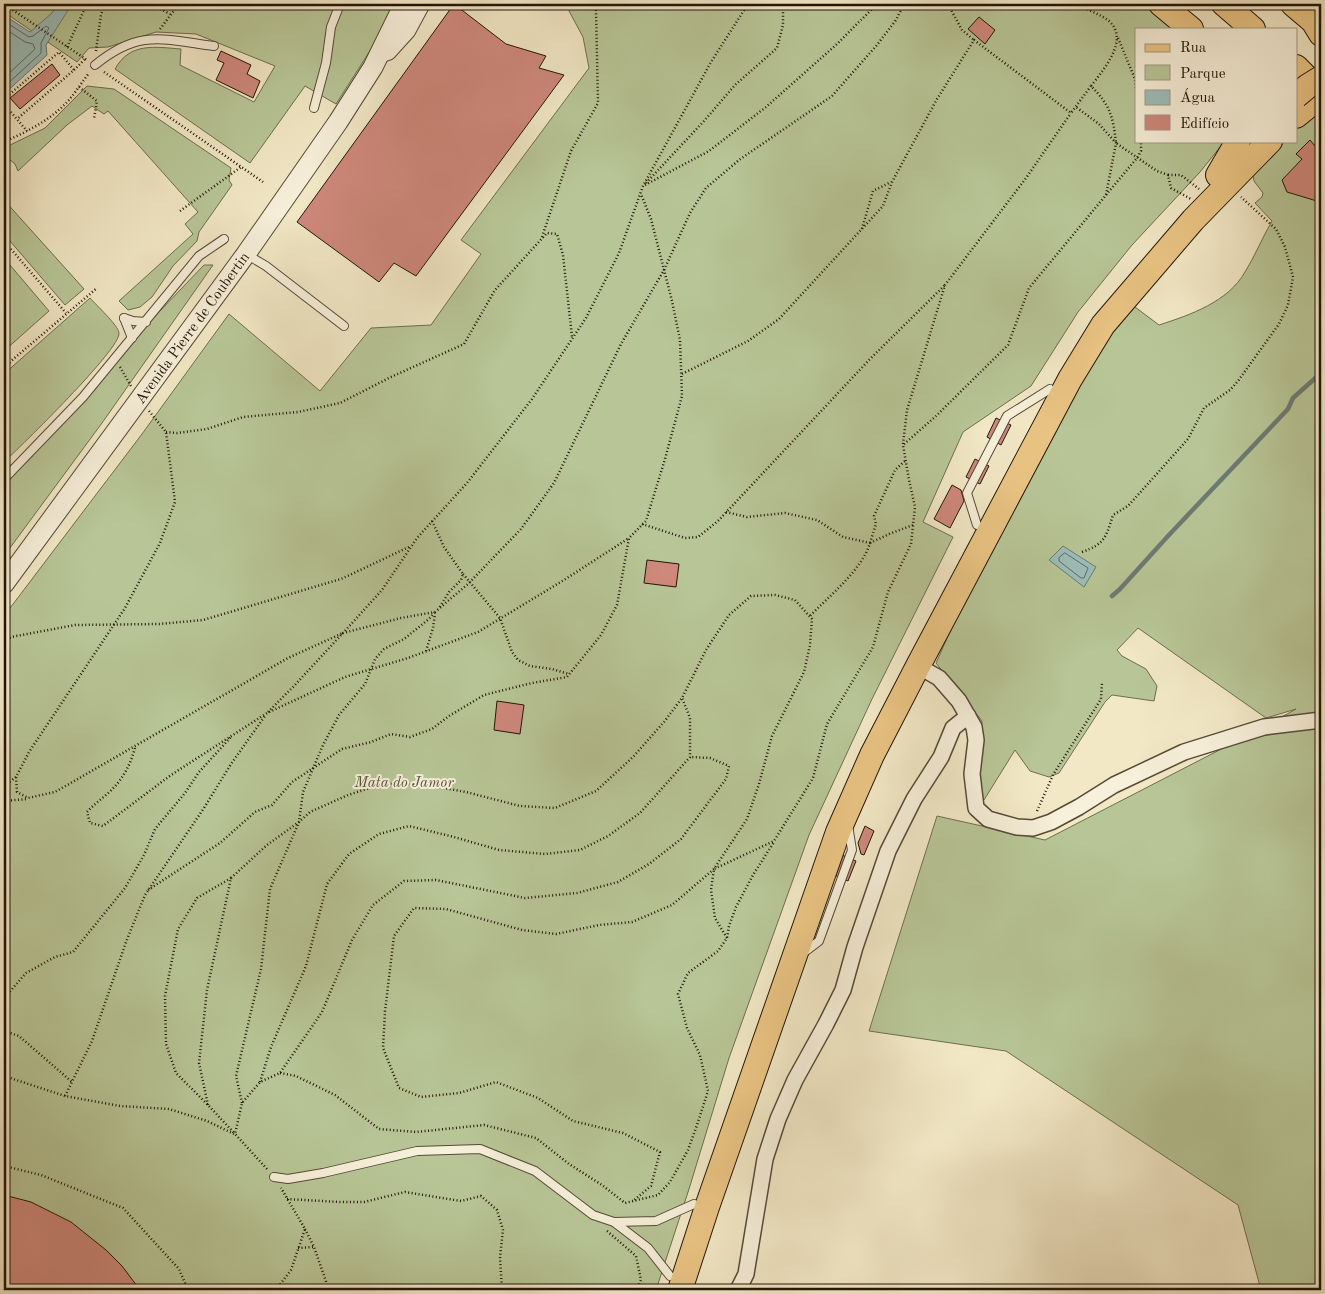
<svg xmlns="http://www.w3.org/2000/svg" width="1325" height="1294" font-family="'Old Standard TT',serif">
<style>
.green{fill:#b8c697;stroke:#6d6e4e}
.water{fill:#9dbfbc;stroke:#6c7b73}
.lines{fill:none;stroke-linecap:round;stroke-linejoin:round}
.shore{stroke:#606a61;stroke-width:1}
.stream{stroke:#6c7b73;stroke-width:4.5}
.building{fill:#cf887c;stroke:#221506}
.service-casing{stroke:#564a36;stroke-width:10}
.minor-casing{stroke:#564a36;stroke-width:18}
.tertiary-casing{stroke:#564a36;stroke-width:21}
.primary-casing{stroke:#221506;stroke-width:26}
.path{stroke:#221506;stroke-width:2.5;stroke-dasharray:1 2.5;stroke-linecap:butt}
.service{stroke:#f7f0da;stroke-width:8}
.minor{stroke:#f7f0da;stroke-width:15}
.tertiary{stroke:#f7f0da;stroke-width:19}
.primary{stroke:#e9c483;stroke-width:24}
.primary-bridge-casing{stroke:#221506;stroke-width:26;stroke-linecap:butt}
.primary-bridge{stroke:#e9c483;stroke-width:24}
.labels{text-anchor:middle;stroke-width:4;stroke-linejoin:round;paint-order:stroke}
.street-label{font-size:15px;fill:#221506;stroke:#f7f0da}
.park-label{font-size:15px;font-style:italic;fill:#565339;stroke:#f7f0da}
</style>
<rect width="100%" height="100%" fill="#f2e8c6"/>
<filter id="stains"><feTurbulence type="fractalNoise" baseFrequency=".004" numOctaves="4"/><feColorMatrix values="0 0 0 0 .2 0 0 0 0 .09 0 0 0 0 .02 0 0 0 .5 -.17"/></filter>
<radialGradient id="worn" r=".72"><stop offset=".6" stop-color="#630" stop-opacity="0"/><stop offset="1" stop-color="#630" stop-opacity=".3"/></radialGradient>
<!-- green -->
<g class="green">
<path d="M 4,4 L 396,4 L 373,46 L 336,104 L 305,86 L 250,163 L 115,69 C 130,42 155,47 181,49 L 180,65 L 254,102 L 275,66 L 196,34 L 156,32 L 108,47 L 89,48 L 77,62 L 4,12 Z"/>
<path d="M 573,4 L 1146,4 L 1178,29 L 1136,29 L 1136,141 L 1225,141 L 1200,172 L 1132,245 L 1078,312 L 1031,386 L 963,432 L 923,522 L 953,537 L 872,699 L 809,835 L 729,1058 L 689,1189 L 656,1290 L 4,1290 L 4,616 L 142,434 L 229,314 L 320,391 L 371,328 L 431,325 L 481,254 L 461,240 L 589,68 L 583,37 L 569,11 Z"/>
<path d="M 87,86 L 114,89 L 231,168 L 229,180 L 232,185 L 199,232 L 197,241 L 173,266 L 152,297 L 140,307 L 128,310 L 119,301 L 193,234 L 185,224 L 198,212 L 108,111 L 104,114 L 92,106 L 67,125 L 18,171 L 15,164 L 4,155 L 4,148 L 45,128 Z"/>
<path d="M 1321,113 L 1321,1290 L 1261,1290 L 1238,1205 L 1006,1051 L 869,1031 L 937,816 L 1045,840 L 1264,727 L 1296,709 L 1266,718 L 1138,628 L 1117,650 L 1122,656 L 1146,669 L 1157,686 L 1154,701 L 1112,695 L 1105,702 L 1059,773 L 1049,777 L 1030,771 L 1015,750 L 984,800 L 977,791 L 982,721 L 936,663 L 981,562 L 1097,350 L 1131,304 L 1159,325 C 1190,315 1228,302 1245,272 C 1255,256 1262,238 1272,221 L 1255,203 L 1262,197 L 1263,193 L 1254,181 L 1253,176 L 1285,141 L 1296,141 L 1296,129 L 1303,122 Z"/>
<path d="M 4,200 L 84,289 L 65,305 L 4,234 Z"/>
<path d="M 4,258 L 49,311 L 4,351 Z"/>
<path d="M 204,265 L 213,265 L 102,423 L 4,556 L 4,474 Z"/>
<path d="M 90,298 C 96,305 118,325 119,333 C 121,349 20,447 4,462 L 4,374 Z"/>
</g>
<!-- water -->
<g class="water">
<path d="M 57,4 L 72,4 L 46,45 L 47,55 L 4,94 L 4,15 L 30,32 L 52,13 Z"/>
<path d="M 1063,546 L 1096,567 L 1084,587 L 1049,560 Z"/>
</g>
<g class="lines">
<!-- shore -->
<g class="shore">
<path d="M 4,21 L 29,37 L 33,36 L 46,26 L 49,28 L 41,43 L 41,53 L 4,87"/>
<path d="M 4,28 L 25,42 L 33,44 L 35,49 L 4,78"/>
<path d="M 1065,553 L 1088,568 L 1084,578 L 1081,578 L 1059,561 L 1059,558 Z"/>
</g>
<!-- stream -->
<path class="stream" d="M 1112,596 L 1120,589 L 1168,536 L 1288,409 L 1293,398 L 1321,373"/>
</g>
<!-- building -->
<g class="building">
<path d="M 454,4 L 506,44 L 546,56 L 539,68 L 564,75 L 416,276 L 394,263 L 379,282 L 297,222 Z"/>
<path d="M 979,17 L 995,30 L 985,44 L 968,29 Z"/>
<path d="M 221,51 L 251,65 L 247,74 L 260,81 L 253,98 L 216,80 L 224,63 L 217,60 Z"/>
<path d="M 52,64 L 60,75 L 20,109 L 10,98 Z"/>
<path d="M 1310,140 L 1321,153 L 1321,210 L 1317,209 L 1320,202 L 1287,192 L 1282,180 L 1302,159 L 1296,154 Z"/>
<path d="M 996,418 L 1011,425 L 1001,445 L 987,437 Z"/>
<path d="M 975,459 L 989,466 L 980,484 L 966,477 Z"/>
<path d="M 952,485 L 961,490 L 964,501 L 950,528 L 934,519 Z"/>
<path d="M 647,560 L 679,564 L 676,587 L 644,583 Z"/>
<path d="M 497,701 L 524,705 L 520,734 L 494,730 Z"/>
<path d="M 865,826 L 874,831 L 864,855 L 861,854 L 858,843 Z"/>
<path d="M 842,855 L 856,861 L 848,881 L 834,875 Z"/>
<path d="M 4,1195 L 31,1202 L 71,1222 L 106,1250 L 122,1266 L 140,1290 L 4,1290 Z"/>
</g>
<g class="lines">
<!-- service casing -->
<g class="service-casing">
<g id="service">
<path d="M 95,65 C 139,29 162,39 214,46"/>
<path d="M 314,108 L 326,63 L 331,27 L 340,4"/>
<path d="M 246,254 L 266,266 L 344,326"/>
<path d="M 124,318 L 133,321 L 146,322"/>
<path d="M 124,318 L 132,338"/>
<path d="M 4,479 L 83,397 L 199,256 L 224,239"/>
<path d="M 977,525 L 967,493 L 1007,416 L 1050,389"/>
<path d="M 802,954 L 819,941 L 852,850 L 848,825"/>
<path d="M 274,1177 L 288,1179 L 323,1173 L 417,1151 L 480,1149 L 535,1171 L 593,1215 L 614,1222"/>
<path d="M 670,1276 L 648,1248 L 614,1222 L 656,1221 L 694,1204"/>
</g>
</g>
<!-- minor casing -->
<g class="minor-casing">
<g id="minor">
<path d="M 918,666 L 939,678 L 959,701 L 974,727 L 976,740 L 972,774 L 976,808 L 988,819 L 1017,827 L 1033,828 L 1051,822 L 1079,807 L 1114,785 L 1184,752 L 1264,727 L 1321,720"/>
<path d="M 738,1290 L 746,1274 L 765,1159 L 778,1119 L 795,1080 L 826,1024 L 843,990 L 855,947 L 888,851 L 914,799 L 941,757 L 953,728 L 968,716"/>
</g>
</g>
<!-- tertiary casing -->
<g class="tertiary-casing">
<g id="tertiary">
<path d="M 387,51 L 406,30 L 420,4"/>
<path d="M 4,584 L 246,254 L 338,122 L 373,67 L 404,4"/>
</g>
</g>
<!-- primary casing -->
<g class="primary-casing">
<g id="primary">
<path d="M 1161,4 L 1191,29"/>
<path d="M 1224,4 L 1253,29"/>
<path d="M 1293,4 L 1313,21 L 1321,34"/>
<path d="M 1296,67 L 1321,92"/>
<path d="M 1296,116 L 1318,98 L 1321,92"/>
<path d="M 1218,175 L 1238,141"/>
<path d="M 680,1290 L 707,1207 L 838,832 L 872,755 L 918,666 L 1070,379 L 1103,325 L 1193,220 L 1270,141"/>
</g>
</g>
<!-- path -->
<g class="path">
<path d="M 4,4 L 87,60"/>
<path d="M 151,4 L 170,14"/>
<path d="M 748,4 L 711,62 L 643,186 L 619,253 L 586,318 L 532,399 L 467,483 L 417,538 L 382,590 L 343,633 L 401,618 L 435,612 L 468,584 L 521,529 L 554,483 L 621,344 L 664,270 L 690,213 L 706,188 L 739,160 L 832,96 L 877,45 L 896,20 L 904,4"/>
<path d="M 944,4 L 950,8 L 962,30 L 974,40"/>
<path d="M 1078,4 C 1087,10 1100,14 1109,21 C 1130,40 1103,70 1091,86 C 1110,105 1113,116 1116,143 L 1157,171 L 1168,175 L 1171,188 L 1191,199"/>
<path d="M 160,29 L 179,4"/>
<path d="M 1118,38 L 1135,79 L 1136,91"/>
<path d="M 67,47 L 87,4"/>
<path d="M 96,51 L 101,14 L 106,4"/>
<path d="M 74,70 L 85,59"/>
<path d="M 104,72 L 263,182"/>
<path d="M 79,87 L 97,101 L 94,119"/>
<path d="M 4,99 L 59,52 L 74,70 L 17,119"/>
<path d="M 4,104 L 27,131"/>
<path d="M 4,142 C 26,132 51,120 68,101 C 76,92 82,82 89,73"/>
<path d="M 1168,175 L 1181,175 L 1199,189"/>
<path d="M 646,183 L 704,121 L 735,85 L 777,48 L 783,25 L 783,4"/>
<path d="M 645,185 L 709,151 L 766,107 L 837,44 L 877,4"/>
<path d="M 1106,195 L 1137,158 L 1141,151 L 1141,141"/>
<path d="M 180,211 L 241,167"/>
<path d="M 862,229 L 873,191 L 891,182"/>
<path d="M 542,237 L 571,151 L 598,103 L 596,10 L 599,4"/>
<path d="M 4,241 L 66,313"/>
<path d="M 4,367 L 97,288"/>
<path d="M 120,367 L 131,386"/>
<path d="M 682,374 L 748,341 L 779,319 L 883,206 L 892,182 L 937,99 L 974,40 L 1071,113 L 1091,86"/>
<path d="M 149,411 L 166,432 L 175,502 L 160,543 L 125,608 L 29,752 L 16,777 L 17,792 L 28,798 L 55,792 L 288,658 L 343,633"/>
<path d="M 166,432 L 177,433 L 207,429 L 243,417 L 298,412 L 340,403 L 391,377 L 464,344 L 495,290 L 547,233 L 557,234 L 563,255 L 572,337"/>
<path d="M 903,444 L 907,410 L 945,285 L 1026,178 L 1071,113"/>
<path d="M 726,512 L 747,517 L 785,513 L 817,520 L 843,537 L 870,543 C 862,570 829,596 810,616"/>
<path d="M 432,521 L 444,547 L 463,574 L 461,580 L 449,592 L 439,608"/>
<path d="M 642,524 L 685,538 L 698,537 L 718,521 L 869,360 L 945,285"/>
<path d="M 870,543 L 876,524 L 874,516 L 895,470 L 906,460"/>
<path d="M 870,543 L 889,534 L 913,525"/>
<path d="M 1082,552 C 1105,544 1106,537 1113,515 L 1128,506 L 1188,439 L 1204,408 L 1230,390 L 1238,381 L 1279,324 L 1288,305 L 1293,277 L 1285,247 L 1276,229 L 1241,197"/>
<path d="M 463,574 L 500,618 L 512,652 L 518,660 L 530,666 L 552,669 L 569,674"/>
<path d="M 4,642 L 11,637 L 75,625 L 159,624 L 203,620 L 341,579 L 409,547"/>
<path d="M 426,651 L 433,628 L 435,614"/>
<path d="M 268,712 L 294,686 L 342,634"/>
<path d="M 135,748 C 131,762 126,773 117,784 C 109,794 96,802 87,812 L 90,823 L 103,826 L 171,775 L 267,713 L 345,677 L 408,658 L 478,632 L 564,580 L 629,538"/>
<path d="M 4,786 L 16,777"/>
<path d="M 4,801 L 27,799"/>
<path d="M 1037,811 L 1053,775 L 1101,699 L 1102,682"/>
<path d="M 231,878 L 197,898 L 178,929 L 165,996 L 166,1044 L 176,1073 L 208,1105 L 235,1134"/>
<path d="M 148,890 L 220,843 L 255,812 L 272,805 L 292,782 L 342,749 L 371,742 L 391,734 L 410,737 L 432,729 L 449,716 L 484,695 L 532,683 L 567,677 L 601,635 L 617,605 L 629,538 L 646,521 L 665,459 L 682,396 L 680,340 L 672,301 L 651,219 L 641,194"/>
<path d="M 727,938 L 715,918 L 711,890 L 714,869 L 774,841 L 813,778 L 827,724 L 873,647 L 888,592 L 911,544 L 915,507 L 909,480 L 903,445 L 935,417 L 1008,345 L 1029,288 L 1106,195 L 1116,143 L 1099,124 L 1076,107"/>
<path d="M 4,1004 L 6,996 L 26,973 L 55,957 L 73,952 L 125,888 L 144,855 L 155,829 L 185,793 L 199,772 L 231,737"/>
<path d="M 4,1031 L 19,1036 L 72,1082"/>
<path d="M 280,1073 L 296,1076 L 335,1095 L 379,1129 L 416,1132 L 484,1125 L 536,1138 L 569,1164 L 602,1185 L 625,1203 L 658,1195 L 670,1182 L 688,1150 L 697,1125 L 708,1091 L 700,1055 L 687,1028 L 678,994 L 688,973 L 718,951 L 727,938 L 729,926 L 736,907 L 753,875 L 774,842"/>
<path d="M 4,1076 L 65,1096 L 120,1106 L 169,1109 L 207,1121 L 234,1134"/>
<path d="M 260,1082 L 271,1047 L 306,966 L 327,884 L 349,854 L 379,834 L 409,826 L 454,837 L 499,850 L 545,854 L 580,850 L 608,836 L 640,813 L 690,757 L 690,718 L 682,698"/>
<path d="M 65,1096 L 92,1041 L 126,942 L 145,895 L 204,808 L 231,764 L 265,716"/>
<path d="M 242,1103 L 236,1076 L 261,969 L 270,889 L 299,822 L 310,812 L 348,795 L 382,784 L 422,784 L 466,792 L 520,806 L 555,808 L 596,791 L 633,757 L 664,722 L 682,698 L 706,650 L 729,615 L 751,596 L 775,595 L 795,600 L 812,619 L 810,645 L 804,672 L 772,736 L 759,784 L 747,819 L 714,869 L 672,905 L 632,922 L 599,925 L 556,934 L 522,930 L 446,909 L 414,908 L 394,936 L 385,1011 L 383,1048 L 399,1088 L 421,1097 L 459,1093 L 496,1082 L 538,1098 L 573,1121 L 623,1133 L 660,1152 L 651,1186 L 633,1201"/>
<path d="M 208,1105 L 199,1063 L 207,990 L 231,878 L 267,845 L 299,822 L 303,792 L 323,745 L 339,715 L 365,684 L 375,659 L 384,649 L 404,639 L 429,619 L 435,612"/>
<path d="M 4,1166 L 41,1175 L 123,1208 L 179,1269 L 188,1290"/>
<path d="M 267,1169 L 235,1134 L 242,1103 L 260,1082 L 280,1073 L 322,1012 L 352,940 L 373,905 L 404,881 L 436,880 L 525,898 L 577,893 L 618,882 L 649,864 L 681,839 L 726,779 L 729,766 L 710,758 L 690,757"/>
<path d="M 287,1199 L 340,1202 L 364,1202 L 405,1192 L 461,1201 L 481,1196 L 497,1210 L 503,1230 L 500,1257 L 502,1290"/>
<path d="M 305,1229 L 314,1247 L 329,1290"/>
<path d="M 607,1231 L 636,1256 L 641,1280 L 637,1290"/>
<path d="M 298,1248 L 314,1247"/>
<path d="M 276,1290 L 291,1270 L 305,1229 L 281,1188"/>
</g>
<!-- service -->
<use href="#service" class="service"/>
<!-- minor -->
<use href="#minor" class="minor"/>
<!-- tertiary -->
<use href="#tertiary" class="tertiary"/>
<!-- primary -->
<use href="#primary" class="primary"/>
<!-- primary-bridge casing -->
<g class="primary-bridge-casing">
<path id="primary-bridge" d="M 1296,96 L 1308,86 L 1321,78"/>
</g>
<!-- primary-bridge -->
<use href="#primary-bridge" class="primary-bridge"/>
</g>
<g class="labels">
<!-- street labels -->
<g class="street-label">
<text transform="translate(192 328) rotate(-54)" y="5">Avenida Pierre de Coubertin</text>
</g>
<!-- park labels -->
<g class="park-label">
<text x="404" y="787">Mata do Jamor</text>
</g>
</g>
<!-- margin -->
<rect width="1325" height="1294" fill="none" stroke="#f2e8c6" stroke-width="20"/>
<rect x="5" y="5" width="1315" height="1284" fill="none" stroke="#221506" stroke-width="2.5"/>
<rect x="10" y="10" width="1305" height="1274" fill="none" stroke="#221506"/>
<!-- legend -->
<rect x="1135" y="28" width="162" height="115" fill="#f7f0da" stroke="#a29885"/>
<rect x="1145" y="44" width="25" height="8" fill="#e9c483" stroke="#a29885"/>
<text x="1180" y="52" font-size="15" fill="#221506">Rua</text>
<rect x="1145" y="65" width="25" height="15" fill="#b8c697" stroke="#a29885"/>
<text x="1180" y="78" font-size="15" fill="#221506">Parque</text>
<rect x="1145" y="90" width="25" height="15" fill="#9dbfbc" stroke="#a29885"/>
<text x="1180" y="102" font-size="15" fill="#221506">Água</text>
<rect x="1145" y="115" width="25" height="15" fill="#cf887c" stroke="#a29885"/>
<text x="1180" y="128" font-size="15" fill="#221506">Edifício</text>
<rect width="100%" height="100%" filter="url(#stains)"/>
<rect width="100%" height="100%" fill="url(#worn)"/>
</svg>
